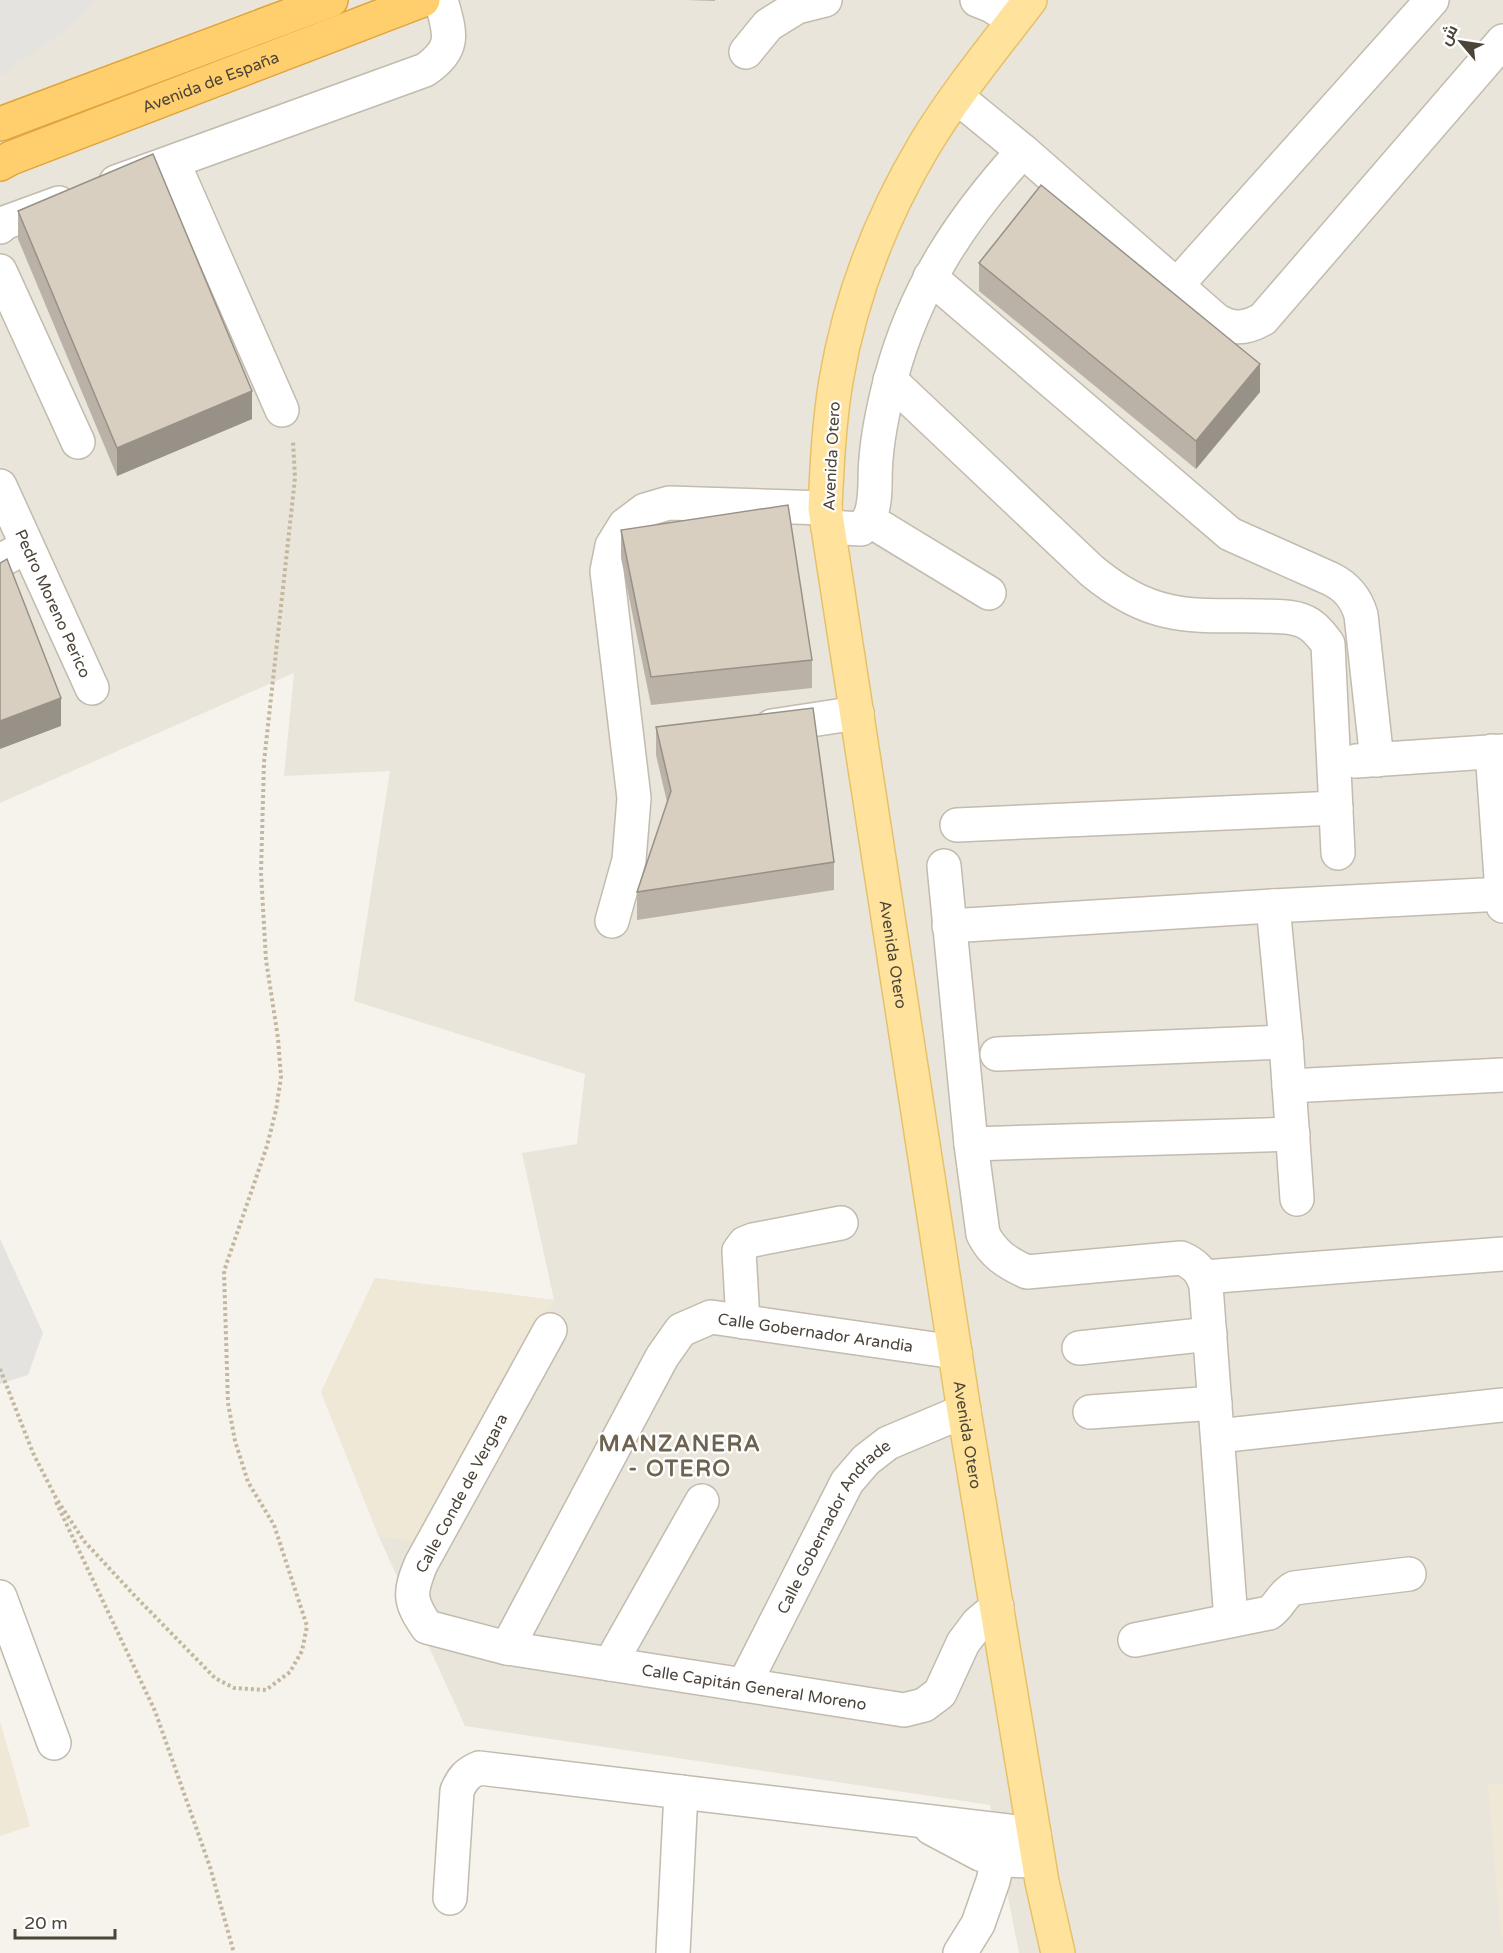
<svg xmlns="http://www.w3.org/2000/svg" width="1503" height="1953" font-family="'Varela Round',Cairo,sans-serif">
<style>
.residential{fill:#eae5da}
.education{fill:#efe8d6}
.parking{fill:#e5e3e0}
.lines{fill:none;stroke-linecap:round;stroke-linejoin:round}
.minor-casing{stroke:#c2bbae;stroke-width:36}
.major-casing{stroke:#e6c16a;stroke-width:36}
.highway-casing{stroke:#e0a43c;stroke-width:36}
.path{stroke:#c4b79f;stroke-width:4;stroke-dasharray:3 3;stroke-linecap:butt}
.minor{stroke:#fff;stroke-width:33}
.major{stroke:#ffe39c;stroke-width:33}
.highway{stroke:#ffcf6e;stroke-width:33}
.wall{fill:#bab2a6}
.shaded-wall{fill:#979187}
.building{fill:#d8cfc1;stroke:#979187;stroke-width:1.5}
.labels{text-anchor:middle;stroke-width:4.5;stroke-linejoin:round;paint-order:stroke}
.street-label{font-size:16px;fill:#4b4439;stroke:#fff}
.district-label{font-size:22px;font-weight:bold;letter-spacing:1.5px;fill:#6e6250;stroke:#fff}
</style>
<rect width="100%" height="100%" fill="#f6f3ec"/>
<!-- residential -->
<path class="residential" d="M 0,0 L 1503,0 L 1503,1953 L 1019,1953 L 990,1805 L 465,1726 L 379,1537 L 321,1392 L 375,1278 L 554,1300 L 522,1153 L 577,1144 L 585,1074 L 354,1001 L 390,771 L 284,776 L 294,673 L 0,803 Z"/>
<!-- education -->
<g class="education">
<path d="M 375,1278 L 554,1300 L 413,1541 L 379,1537 L 321,1392 Z"/>
<path d="M 0,1721 L 30,1826 L 0,1836 Z"/>
<path d="M 1503,1783 L 1503,1936 L 1501,1936 L 1488,1785 Z"/>
</g>
<!-- parking -->
<g class="parking">
<path d="M 0,0 L 97,0 L 77,21 L 0,76 Z"/>
<path d="M 0,1239 L 43,1333 L 28,1375 L 0,1384 Z"/>
</g>
<g class="lines">
<!-- minor casing -->
<g class="minor-casing">
<g id="minor">
<path d="M 977,0 L 992,6 L 1014,20"/>
<path d="M 746,52 L 768,25 L 797,7 L 825,0"/>
<path d="M 957,97 L 1023,151 L 1215,319 C 1231,330 1246,329 1263,319 L 1503,41"/>
<path d="M 173,162 L 282,410"/>
<path d="M 116,182 L 425,70 C 457,48 450,33 441,0"/>
<path d="M 0,227 L 4,223 L 59,203"/>
<path d="M 0,271 L 78,442"/>
<path d="M 930,277 L 1230,534 L 1331,579 C 1347,587 1356,598 1361,615 L 1377,760"/>
<path d="M 1177,285 L 1432,0"/>
<path d="M 890,380 L 1092,571 C 1115,590 1139,605 1168,611 C 1197,618 1230,615 1260,616 C 1276,617 1295,615 1309,624 C 1317,629 1322,636 1328,644 L 1338,853"/>
<path id="s1" d="M 0,486 L 92,688"/>
<path d="M 869,520 L 989,593"/>
<path d="M 828,527 L 861,529 C 865,524 869,520 871,514 C 877,497 874,477 876,459 C 878,432 884,405 891,378 C 915,288 961,219 1023,151"/>
<path d="M 0,561 L 26,547"/>
<path d="M 772,726 L 857,713"/>
<path d="M 1492,751 L 1503,906"/>
<path d="M 1356,761 L 1503,751"/>
<path d="M 957,825 L 1336,808"/>
<path d="M 944,866 L 971,1144 L 983,1234 C 993,1254 1007,1263 1027,1272 L 1181,1258 C 1195,1264 1202,1271 1206,1286 L 1231,1620"/>
<path d="M 1273,906 L 1286,1042 L 1297,1199"/>
<path d="M 612,921 L 629,860 L 634,798 L 607,571 L 612,546 L 625,525 L 645,510 L 669,503 L 825,508"/>
<path d="M 949,926 L 1273,906 L 1502,894"/>
<path d="M 997,1054 L 1286,1042"/>
<path d="M 1289,1086 L 1503,1075"/>
<path d="M 971,1144 L 1293,1134"/>
<path d="M 1204,1277 L 1503,1254"/>
<path d="M 743,1322 L 739,1251 L 745,1243 L 753,1240 L 841,1223"/>
<path id="s2" d="M 550,1330 L 421,1564 C 409,1593 409,1601 427,1627 L 507,1648 L 904,1710 L 924,1705 L 940,1693 L 963,1643 L 978,1623 L 997,1607"/>
<path d="M 1079,1348 L 1210,1334"/>
<path d="M 1090,1412 L 1215,1403"/>
<path d="M 1218,1436 L 1503,1405"/>
<path d="M 0,1597 L 54,1743"/>
<path d="M 1135,1640 L 1269,1613 C 1280,1606 1281,1595 1294,1588 L 1409,1574"/>
<path id="s3" d="M 507,1648 L 662,1357 L 681,1330 L 711,1317 L 955,1352"/>
<path d="M 610,1664 L 702,1501"/>
<path id="s4" d="M 744,1685 L 847,1482 L 866,1460 L 888,1443 L 964,1411"/>
<path d="M 931,1828 L 980,1854 L 998,1860 L 1038,1861"/>
<path d="M 450,1898 L 457,1791 C 462,1779 467,1773 479,1768 L 1034,1834"/>
<path d="M 673,1953 L 681,1792"/>
<path d="M 960,1953 L 978,1924 L 993,1881 L 998,1860"/>
</g>
</g>
<!-- major casing -->
<g class="major-casing">
<g id="major">
<path id="s5" d="M 1030,0 C 994,47 956,93 925,144 C 882,216 850,298 836,381 C 829,423 827,466 825,508 L 964,1411 L 1042,1882 L 1058,1953"/>
</g>
</g>
<!-- highway casing -->
<g class="highway-casing">
<g id="highway">
<path d="M 0,124 L 331,0"/>
<path id="s6" d="M 0,164 L 11,158 L 423,0"/>
</g>
</g>
<!-- path -->
<g class="path">
<path d="M 0,1369 L 33,1453 L 56,1498 L 84,1541 L 134,1595 L 215,1678 L 234,1688 L 266,1690 L 290,1672 L 302,1651 L 307,1626 L 274,1525 L 248,1482 L 235,1441 L 228,1403 L 224,1271 L 267,1146 L 276,1110 L 281,1077 L 278,1038 L 266,960 L 261,873 L 264,762 L 295,478 L 293,441"/>
<path d="M 56,1502 L 155,1711 L 210,1867 L 234,1953"/>
</g>
<!-- minor -->
<use href="#minor" class="minor"/>
<!-- major -->
<use href="#major" class="major"/>
<!-- highway -->
<use href="#highway" class="highway"/>
</g>
<!-- wall -->
<g class="wall">
<path d="M 686,0 L 715,0 L 715,1 Z"/>
<path d="M 18,211 L 252,419 L 117,476 L 18,239 Z"/>
<path d="M 979,263 L 1260,392 L 1196,469 L 979,291 Z"/>
<path d="M 621,530 L 812,660 L 812,688 L 651,705 L 621,558 Z"/>
<path d="M 656,727 L 834,862 L 834,890 L 637,920 L 637,892 L 667,802 L 656,755 Z"/>
</g>
<!-- shaded-wall -->
<g class="shaded-wall">
<path d="M 1260,364 L 1260,392 L 1196,469 L 1196,441 Z"/>
<path d="M 252,391 L 252,419 L 117,476 L 117,448 Z"/>
<path d="M 61,698 L 61,726 L 0,749 L 0,721 Z"/>
</g>
<!-- building -->
<g class="building">
<path d="M 153,154 L 252,391 L 117,448 L 18,211 Z"/>
<path d="M 1041,185 L 1260,364 L 1196,441 L 979,263 Z"/>
<path d="M 788,505 L 812,660 L 651,677 L 621,530 Z"/>
<path d="M 7,559 L 61,698 L 0,721 L 0,563 Z"/>
<path d="M 813,708 L 834,862 L 637,892 L 671,791 L 656,727 Z"/>
</g>
<g class="labels">
<!-- street labels -->
<g class="street-label">
<text dy="6" stroke="none"><textPath href="#s6" startOffset="226">Avenida de España</textPath></text>
<text transform="translate(831 456) rotate(-87)" y="6">Avenida Otero</text>
<text dy="6" stroke="none"><textPath href="#s1" startOffset="129">Pedro Moreno Perico</textPath></text>
<text dy="6" stroke="none"><textPath href="#s5" startOffset="1012">Avenida Otero</textPath></text>
<text dy="6" stroke="none"><textPath href="#s3" startOffset="501">Calle Gobernador Arandia</textPath></text>
<text dy="6" stroke="none"><textPath href="#s5" startOffset="1498">Avenida Otero</textPath></text>
<text transform="translate(461 1493) rotate(-62)" y="6">Calle Conde de Vergara</text>
<text dy="6" stroke="none"><textPath href="#s4" startOffset="183">Calle Gobernador Andrade</textPath></text>
<text dy="6" stroke="none"><textPath href="#s2" startOffset="668">Calle Capitán General Moreno</textPath></text>
</g>
<!-- district labels -->
<g class="district-label">
<text x="680" y="1451">MANZANERA<tspan x="680" dy="25">- OTERO</tspan></text>
</g>
</g>
<!-- north arrow -->
<g transform="translate(1461 42) rotate(299)" stroke="#ffffff" stroke-width="4.5" paint-order="stroke">
<path d="M0-4.5L10 22L0 15L-10 22Z" fill="#4b4439"/>
<text y="-9" font-size="16" font-weight="bold" text-anchor="middle" fill="#4b4439">ش</text>
</g>
<!-- scale -->
<path d="M15 1929v9h100v-9" fill="none" stroke="#4b4439" stroke-width="3"/>
<text x="24" y="1929" font-size="18" fill="#4b4439" stroke="#ffffff" stroke-width="4.5" paint-order="stroke">20 m</text>
</svg>
